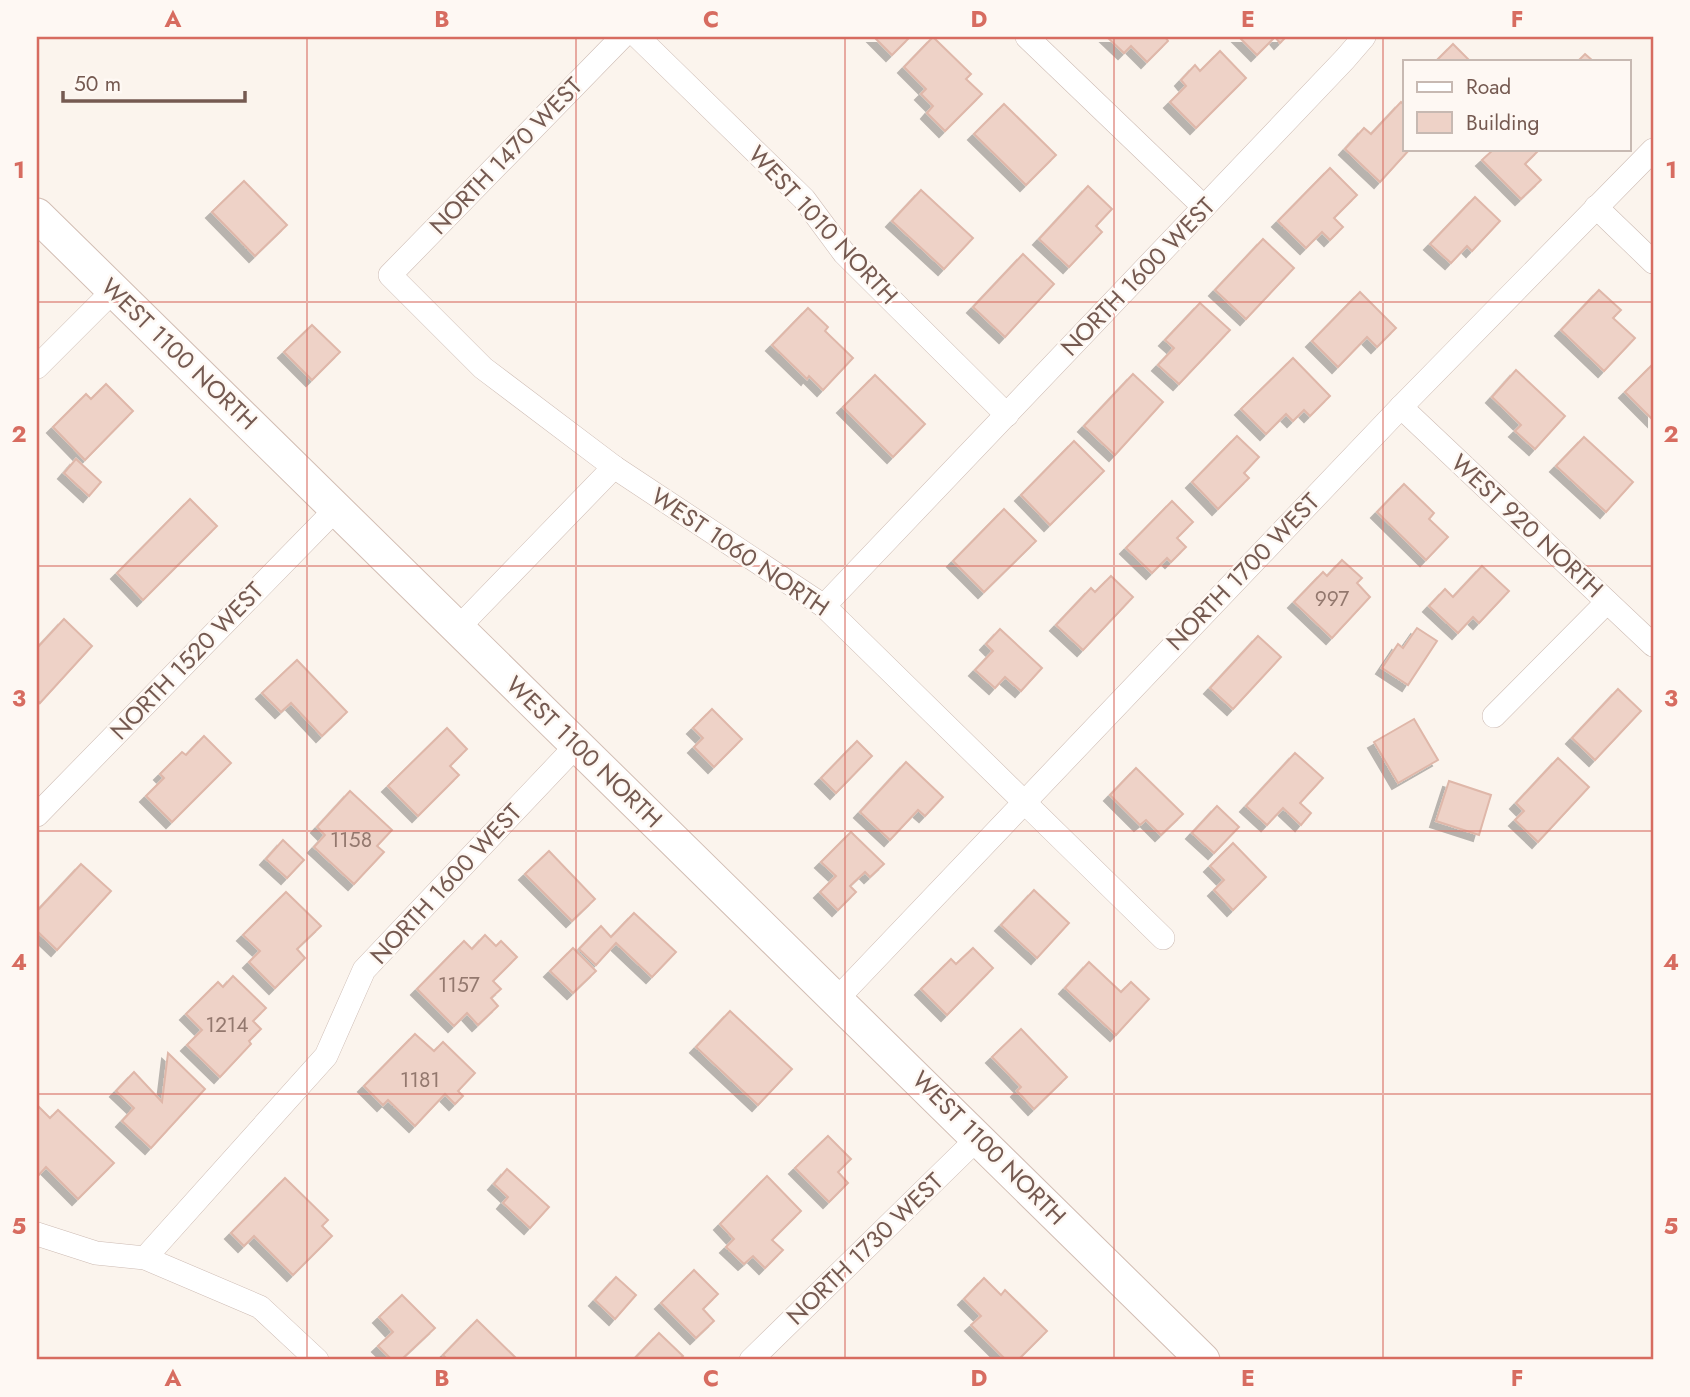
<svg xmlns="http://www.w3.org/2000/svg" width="1690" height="1397" font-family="Jost,sans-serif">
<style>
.building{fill:#eed2c7;stroke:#dfb7a9;stroke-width:2;filter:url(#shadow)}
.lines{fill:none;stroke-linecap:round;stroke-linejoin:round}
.street-casing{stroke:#cdbbb3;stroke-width:24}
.secondary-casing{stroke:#d2bdb3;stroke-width:35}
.street{stroke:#fff;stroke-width:23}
.secondary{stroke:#fff;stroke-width:33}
.grid{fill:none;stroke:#d76c60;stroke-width:2;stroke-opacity:0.55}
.labels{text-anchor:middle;stroke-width:5;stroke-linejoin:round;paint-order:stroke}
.number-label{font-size:21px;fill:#93786e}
.street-label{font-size:24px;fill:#755a51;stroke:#fef8f3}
.neatline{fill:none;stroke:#d76c60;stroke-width:2.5}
.grid-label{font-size:23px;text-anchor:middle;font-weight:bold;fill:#d76c60}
</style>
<defs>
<filter id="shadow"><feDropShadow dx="-6" dy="6" stdDeviation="0" flood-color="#0004"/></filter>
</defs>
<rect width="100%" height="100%" fill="#fbf4ed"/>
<!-- building -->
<g class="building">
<path d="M 874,37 L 910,37 L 892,55 Z"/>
<path d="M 933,37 L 971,74 L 966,79 L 982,94 L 945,131 L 927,113 L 933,106 L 921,94 L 926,89 L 904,67 Z"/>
<path d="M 1107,37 L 1165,37 L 1168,41 L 1147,62 L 1131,46 L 1124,53 Z"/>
<path d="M 1239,37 L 1286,37 L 1280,43 L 1275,37 L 1257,55 Z"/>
<path d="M 1453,44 L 1470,61 L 1436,61 Z"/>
<path d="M 1220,51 L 1246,78 L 1196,128 L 1170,102 L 1186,86 L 1181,80 L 1195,65 L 1200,71 Z"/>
<path d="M 1585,54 L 1593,61 L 1578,61 Z"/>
<path d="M 1401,102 L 1405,106 L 1405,149 L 1410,149 L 1380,182 L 1345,149 L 1364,128 L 1371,134 Z"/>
<path d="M 1004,104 L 1056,155 L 1026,185 L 974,134 Z"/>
<path d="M 1494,149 L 1539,150 L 1525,164 L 1541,180 L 1521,199 L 1482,160 Z"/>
<path d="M 1330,168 L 1357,195 L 1334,218 L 1343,227 L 1330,240 L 1322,232 L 1306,248 L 1278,221 Z"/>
<path d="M 244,181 L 287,225 L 255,256 L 212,212 Z"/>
<path d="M 1088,186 L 1112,209 L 1096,226 L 1102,232 L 1069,267 L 1039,239 Z"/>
<path d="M 921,190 L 973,238 L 944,269 L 892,221 Z"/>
<path d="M 1475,197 L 1500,221 L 1472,251 L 1467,246 L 1451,263 L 1430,244 Z"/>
<path d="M 1263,239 L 1294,268 L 1246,319 L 1215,290 Z"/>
<path d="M 1023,254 L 1054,284 L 1005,337 L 973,307 Z"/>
<path d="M 1599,290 L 1621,310 L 1613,318 L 1635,338 L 1604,371 L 1561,330 Z"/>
<path d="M 1360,292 L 1396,328 L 1377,347 L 1367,337 L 1338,367 L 1312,341 Z"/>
<path d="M 1200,303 L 1230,330 L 1179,384 L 1158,365 L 1174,348 L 1165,340 Z"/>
<path d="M 808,308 L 828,327 L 825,331 L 853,358 L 823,390 L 809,376 L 807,379 L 772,345 Z"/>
<path d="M 312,325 L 340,352 L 312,380 L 284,352 Z"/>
<path d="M 1293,358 L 1330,396 L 1310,416 L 1304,410 L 1293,421 L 1286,414 L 1266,434 L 1241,409 Z"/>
<path d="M 1653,364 L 1653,420 L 1625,392 Z"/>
<path d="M 1516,370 L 1565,416 L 1535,449 L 1515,431 L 1521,425 L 1492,397 Z"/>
<path d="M 1133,374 L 1163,402 L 1115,455 L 1084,426 Z"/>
<path d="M 875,375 L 925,424 L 893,457 L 843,407 Z"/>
<path d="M 106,384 L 133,411 L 85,460 L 53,427 L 86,394 L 91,399 Z"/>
<path d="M 1237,436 L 1259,457 L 1244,473 L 1249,478 L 1218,509 L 1192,482 Z"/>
<path d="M 1584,437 L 1633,482 L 1606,512 L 1556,466 Z"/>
<path d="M 1074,441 L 1104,471 L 1050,525 L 1021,495 Z"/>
<path d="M 76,459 L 101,482 L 89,496 L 64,473 Z"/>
<path d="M 1404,484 L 1434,513 L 1429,519 L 1448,537 L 1426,560 L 1377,512 Z"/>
<path d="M 190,499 L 217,526 L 143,600 L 117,573 Z"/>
<path d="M 1172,501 L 1193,522 L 1177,538 L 1186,547 L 1171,562 L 1167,558 L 1152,573 L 1126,548 Z"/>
<path d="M 1004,509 L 1036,541 L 984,592 L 953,561 Z"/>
<path d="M 1342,560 L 1362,578 L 1357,583 L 1370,597 L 1332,638 L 1294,602 L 1323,572 L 1327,576 Z"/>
<path d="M 1482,566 L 1509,591 L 1479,623 L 1473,617 L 1458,633 L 1429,606 L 1445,589 L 1453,597 Z"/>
<path d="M 1111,576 L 1133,597 L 1083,650 L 1056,625 L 1091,588 L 1095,592 Z"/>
<path d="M 64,619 L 92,646 L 40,703 L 37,700 L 37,648 Z"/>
<path d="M 1417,628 L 1437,641 L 1408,685 L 1382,668 L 1398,644 L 1403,648 Z"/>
<path d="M 1000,629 L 1042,668 L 1021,691 L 1005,677 L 995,688 L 975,670 L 993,651 L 986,644 Z"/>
<path d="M 1258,636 L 1281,657 L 1233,709 L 1210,688 Z"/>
<path d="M 297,660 L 347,712 L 322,736 L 291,703 L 281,712 L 262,693 Z"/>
<path d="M 1618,689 L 1641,711 L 1595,760 L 1572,738 Z"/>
<path d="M 712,709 L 742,739 L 714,767 L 694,747 L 703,738 L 693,728 Z"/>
<path d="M 1414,719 L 1438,760 L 1398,783 L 1374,742 Z"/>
<path d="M 447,728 L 467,749 L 450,766 L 459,775 L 418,816 L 388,786 Z"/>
<path d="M 204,736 L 231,763 L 172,822 L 146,796 L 164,778 L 160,774 L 182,752 L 186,755 Z"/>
<path d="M 857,741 L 872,756 L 836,793 L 821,778 Z"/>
<path d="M 1295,753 L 1323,778 L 1300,803 L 1311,813 L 1301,825 L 1283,808 L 1267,825 L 1246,806 Z"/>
<path d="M 1558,758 L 1589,787 L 1538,842 L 1515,820 L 1524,811 L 1516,803 Z"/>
<path d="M 906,762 L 943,797 L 925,816 L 918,810 L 890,840 L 860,812 Z"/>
<path d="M 1136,768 L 1183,814 L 1161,835 L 1146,820 L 1140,825 L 1110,795 Z"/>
<path d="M 1449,781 L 1491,795 L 1479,835 L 1436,821 Z"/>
<path d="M 350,791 L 392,830 L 377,846 L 384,852 L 354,884 L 314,847 L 325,835 L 317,827 Z"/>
<path d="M 1217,806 L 1239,827 L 1214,853 L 1192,833 Z"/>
<path d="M 851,832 L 884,864 L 870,877 L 865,872 L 850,886 L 856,892 L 838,910 L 820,892 L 836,876 L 821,862 Z"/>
<path d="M 283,840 L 304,860 L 287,878 L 266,859 Z"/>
<path d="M 1233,843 L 1266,877 L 1233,910 L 1214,890 L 1224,880 L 1210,866 Z"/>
<path d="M 549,851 L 595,899 L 572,921 L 525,874 Z"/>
<path d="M 81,864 L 111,891 L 57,950 L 37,931 L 37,911 Z"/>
<path d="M 1034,890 L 1069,923 L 1037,958 L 1001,925 Z"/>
<path d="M 286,892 L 321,926 L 297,949 L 305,958 L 275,988 L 249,962 L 260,951 L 243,935 Z"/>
<path d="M 634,913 L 676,952 L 652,977 L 616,943 L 596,965 L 579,949 L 601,926 L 611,937 Z"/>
<path d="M 485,935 L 496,946 L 501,941 L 517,957 L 493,981 L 501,989 L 491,998 L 498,1006 L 478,1025 L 467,1013 L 454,1026 L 417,989 L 464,941 L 472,949 Z"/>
<path d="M 573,948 L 596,971 L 573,993 L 550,971 Z"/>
<path d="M 973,948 L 993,968 L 947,1015 L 921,989 L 951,959 L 956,964 Z"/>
<path d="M 1089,962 L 1121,992 L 1131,982 L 1149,999 L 1116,1035 L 1065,988 Z"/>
<path d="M 233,976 L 266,1008 L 253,1021 L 261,1029 L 249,1041 L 251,1044 L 220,1077 L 187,1045 L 202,1030 L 186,1014 L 218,982 L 223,987 Z"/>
<path d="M 730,1011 L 792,1069 L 758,1105 L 696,1047 Z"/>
<path d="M 1021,1029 L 1067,1077 L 1034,1109 L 1017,1091 L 1021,1087 L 992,1057 Z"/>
<path d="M 415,1034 L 434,1051 L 443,1042 L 475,1073 L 458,1091 L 463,1096 L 455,1104 L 445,1094 L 415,1126 L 388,1100 L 383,1105 L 364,1086 Z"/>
<path d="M 168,1053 L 205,1089 L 151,1148 L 122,1121 L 134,1108 L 116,1091 L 134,1072 L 162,1102 Z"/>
<path d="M 37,1105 L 50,1118 L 58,1110 L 114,1163 L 78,1199 L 46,1167 L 37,1177 Z"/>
<path d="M 828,1136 L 851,1159 L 838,1172 L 848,1183 L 829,1202 L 795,1168 Z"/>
<path d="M 507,1169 L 549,1207 L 530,1228 L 503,1203 L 508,1197 L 494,1184 Z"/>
<path d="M 767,1176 L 801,1211 L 772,1240 L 783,1250 L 765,1268 L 753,1256 L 744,1264 L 726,1247 L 734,1239 L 720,1224 Z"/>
<path d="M 285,1178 L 328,1220 L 322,1226 L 332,1236 L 293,1275 L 254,1236 L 244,1246 L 231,1233 Z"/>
<path d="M 694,1270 L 718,1294 L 703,1309 L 714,1321 L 696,1338 L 661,1303 Z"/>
<path d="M 616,1277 L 636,1295 L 615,1319 L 595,1300 Z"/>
<path d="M 984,1278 L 1001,1295 L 1005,1290 L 1047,1331 L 1018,1360 L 1006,1360 L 971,1325 L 981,1316 L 964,1299 Z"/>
<path d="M 402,1295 L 435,1328 L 401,1360 L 392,1360 L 378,1346 L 393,1332 L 379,1317 Z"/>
<path d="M 477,1320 L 518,1360 L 448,1360 L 443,1355 Z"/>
<path d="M 659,1333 L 683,1356 L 679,1360 L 633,1360 Z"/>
</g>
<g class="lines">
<!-- street casing -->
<g class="street-casing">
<g id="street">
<path d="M 622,37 L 390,275 L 483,368 L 614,467 L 824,606 L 1163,938"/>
<path d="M 638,37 L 804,199 L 844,253 L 1007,415"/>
<path d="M 1027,37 L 1204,207"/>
<path d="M 1596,207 L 1653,262"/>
<path d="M 37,367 L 114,290"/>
<path d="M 1401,407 L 1653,645"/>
<path d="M 824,606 L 1345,59 L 1364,37"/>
<path d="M 458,628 L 614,467"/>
<path d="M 1494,716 L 1607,602"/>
<path d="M 37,815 L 337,508"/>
<path d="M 837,999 L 1401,407 L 1653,150"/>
<path d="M 37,1234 L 96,1253 L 145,1258 L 260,1307 L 317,1360"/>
<path d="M 145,1258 L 326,1056 L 364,970 L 576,746"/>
<path d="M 751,1360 L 978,1138"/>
</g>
</g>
<!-- secondary casing -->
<g class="secondary-casing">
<path id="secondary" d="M 37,215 L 1203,1360"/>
</g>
<!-- street -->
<use href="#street" class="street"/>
<!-- secondary -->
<use href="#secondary" class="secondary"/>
</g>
<!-- grid -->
<path class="grid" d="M 307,37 L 307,1360M 576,37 L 576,1360M 845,37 L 845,1360M 1114,37 L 1114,1360M 1383,37 L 1383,1360M 37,302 L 1653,302M 37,566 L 1653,566M 37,831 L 1653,831M 37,1094 L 1653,1094"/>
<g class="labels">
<!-- number labels -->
<g class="number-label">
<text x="1332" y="606">997</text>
<text x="351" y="847">1158</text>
<text x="459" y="992">1157</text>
<text x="227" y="1032">1214</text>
<text x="420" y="1087">1181</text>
</g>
<!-- street labels -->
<g class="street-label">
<text transform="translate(506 156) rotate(-46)" y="8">NORTH 1470 WEST</text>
<text transform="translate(823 225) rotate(47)" y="8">WEST 1010 NORTH</text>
<text transform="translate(1138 277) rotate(-46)" y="8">NORTH 1600 WEST</text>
<text transform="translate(179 354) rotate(44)" y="8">WEST 1100 NORTH</text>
<text transform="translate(1527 526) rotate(43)" y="8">WEST 920 NORTH</text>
<text transform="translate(740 552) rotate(34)" y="8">WEST 1060 NORTH</text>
<text transform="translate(1243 572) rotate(-46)" y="8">NORTH 1700 WEST</text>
<text transform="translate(187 661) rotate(-46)" y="8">NORTH 1520 WEST</text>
<text transform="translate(584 752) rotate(44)" y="8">WEST 1100 NORTH</text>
<text transform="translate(446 884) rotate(-47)" y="8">NORTH 1600 WEST</text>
<text transform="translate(989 1148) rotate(45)" y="8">WEST 1100 NORTH</text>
<text transform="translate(865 1249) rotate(-44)" y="8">NORTH 1730 WEST</text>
</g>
</g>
<!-- border -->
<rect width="1690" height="1397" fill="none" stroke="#fef8f3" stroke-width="77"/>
<!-- legend -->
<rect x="1403" y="60" width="228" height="91" fill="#fef8f3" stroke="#c7b9b2" stroke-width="2"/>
<rect x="1417" y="82" width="35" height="10" fill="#ffffff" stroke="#c7b9b2" stroke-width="2"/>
<text x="1466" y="94" font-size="21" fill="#755a51">Road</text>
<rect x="1417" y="112" width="35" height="21" fill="#eed2c7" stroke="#c7b9b2" stroke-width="2"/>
<text x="1466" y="130" font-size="21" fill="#755a51">Building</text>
<!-- scale -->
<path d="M63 91v10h182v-10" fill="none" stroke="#755a51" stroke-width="3.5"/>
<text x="74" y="91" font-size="21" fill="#755a51" stroke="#fef8f3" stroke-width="5" paint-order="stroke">50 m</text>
<rect x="38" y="38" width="1614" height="1320" class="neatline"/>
<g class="grid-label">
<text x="173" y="27">A</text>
<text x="442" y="27">B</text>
<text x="711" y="27">C</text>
<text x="979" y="27">D</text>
<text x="1248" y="27">E</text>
<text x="1517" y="27">F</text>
<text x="19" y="178">1</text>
<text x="1671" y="178">1</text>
<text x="19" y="442">2</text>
<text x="1671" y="442">2</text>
<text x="19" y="706">3</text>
<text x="1671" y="706">3</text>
<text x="19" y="970">4</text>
<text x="1671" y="970">4</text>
<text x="19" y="1234">5</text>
<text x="1671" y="1234">5</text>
<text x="173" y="1386">A</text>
<text x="442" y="1386">B</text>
<text x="711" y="1386">C</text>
<text x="979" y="1386">D</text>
<text x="1248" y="1386">E</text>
<text x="1517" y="1386">F</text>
</g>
</svg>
